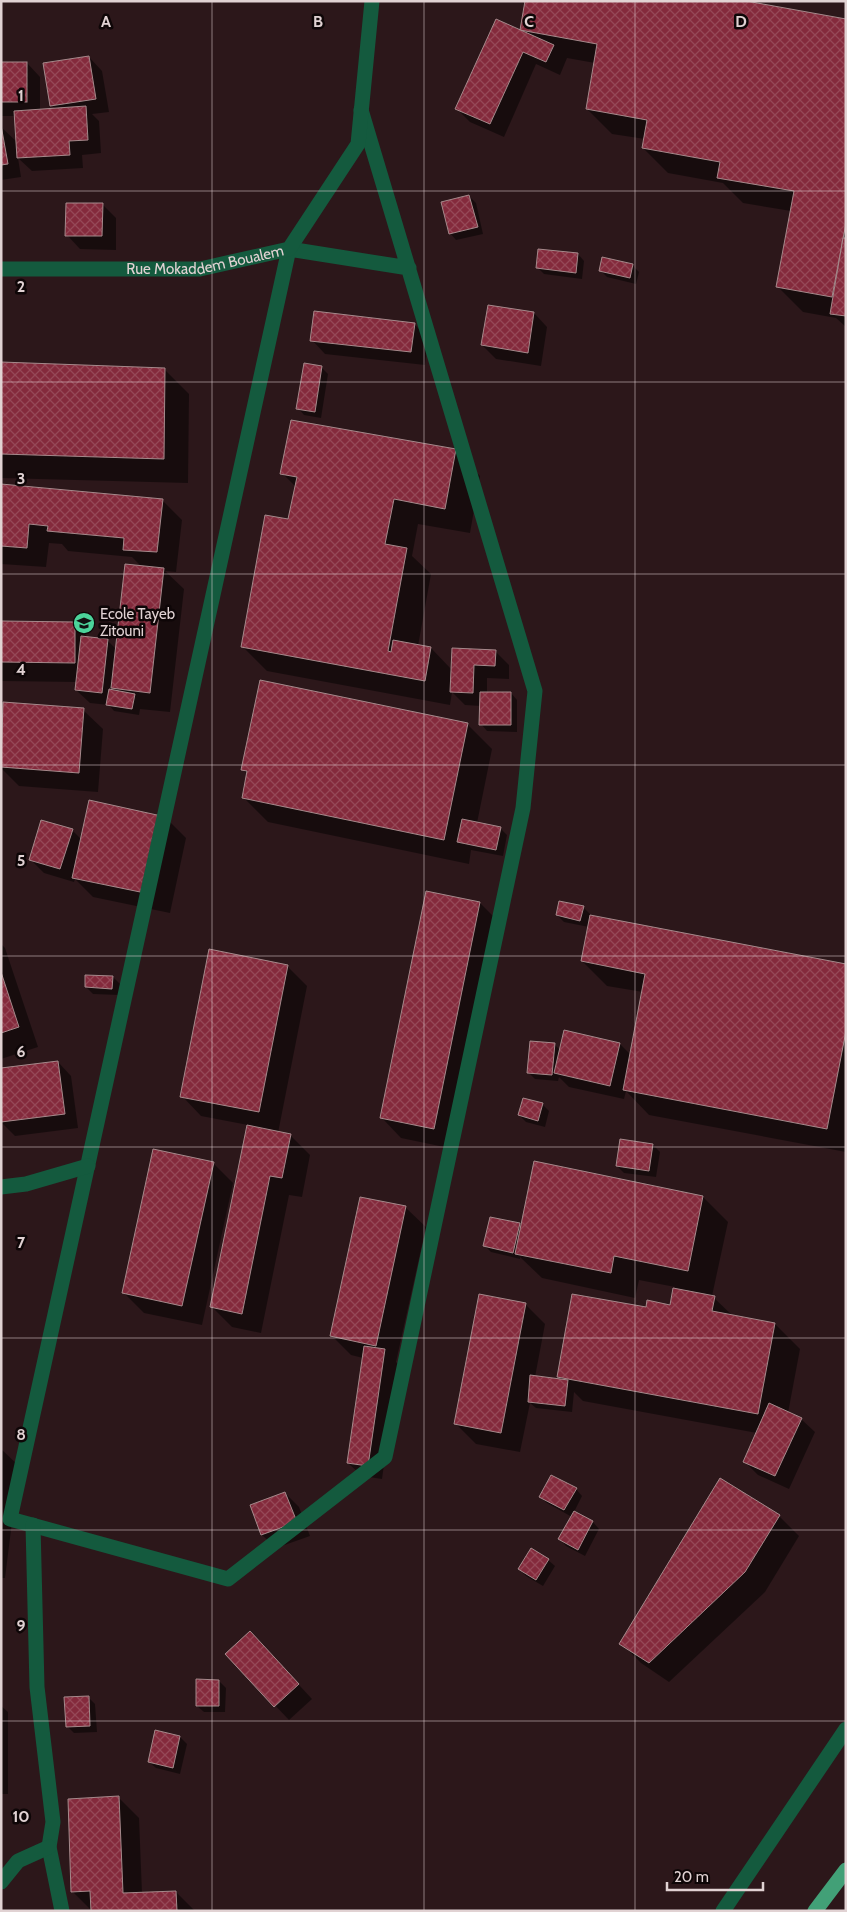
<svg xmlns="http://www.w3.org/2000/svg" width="847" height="1912" font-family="Cabin,sans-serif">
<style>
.shadow{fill:#0007}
.building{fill:url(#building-cross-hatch);stroke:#a5898b}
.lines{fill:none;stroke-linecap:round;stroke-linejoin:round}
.minor{stroke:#145a3e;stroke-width:15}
.highway{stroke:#42a077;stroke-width:15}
.grid{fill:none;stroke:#e1d2d3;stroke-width:1;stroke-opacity:0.55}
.labels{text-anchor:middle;stroke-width:5;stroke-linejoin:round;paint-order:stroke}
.street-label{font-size:15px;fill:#e1d2d3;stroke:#0e0607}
.poi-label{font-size:15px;fill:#e1d2d3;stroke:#0e0607;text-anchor:start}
.grid-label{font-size:16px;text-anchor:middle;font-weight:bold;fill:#e1d2d3;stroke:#0e0607;stroke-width:5;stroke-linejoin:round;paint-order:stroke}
</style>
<defs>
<pattern id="building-cross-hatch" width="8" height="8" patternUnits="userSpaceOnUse" patternTransform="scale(1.25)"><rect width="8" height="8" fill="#842a3c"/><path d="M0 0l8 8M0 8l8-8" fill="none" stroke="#954857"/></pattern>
</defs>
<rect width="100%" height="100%" fill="#2c171a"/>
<!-- shadow -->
<g class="shadow">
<path d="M 527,1 L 846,20 L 846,327 L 836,318 L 803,312 L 778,287 L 791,211 L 743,203 L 723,183 L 668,173 L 643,148 L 645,139 L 612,134 L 587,109 L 595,63 L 567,58 L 560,75 L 536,64 L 504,137 L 470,122 L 456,108 L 521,32 Z"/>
<path d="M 89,57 L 102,71 L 109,112 L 92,114 L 99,121 L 101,153 L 82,155 L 83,168 L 32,171 L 18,158 L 21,177 L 1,180 L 1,127 L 17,142 L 15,116 L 1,116 L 1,63 L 27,63 L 40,77 L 40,110 L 56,109 L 51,105 Z"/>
<path d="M 469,196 L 476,203 L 483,234 L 456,240 L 450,233 Z"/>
<path d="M 102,204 L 116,218 L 116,250 L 80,249 L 67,235 Z"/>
<path d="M 578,254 L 584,261 L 582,279 L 544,274 L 537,267 Z"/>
<path d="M 632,265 L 639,272 L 636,284 L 607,277 L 600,270 Z"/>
<path d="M 534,313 L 547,327 L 541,366 L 496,359 L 482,345 Z"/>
<path d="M 414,324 L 428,338 L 425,365 L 325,354 L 312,340 Z"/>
<path d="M 1,363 L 164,369 L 189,394 L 188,483 L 1,478 Z"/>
<path d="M 321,367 L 328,374 L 321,418 L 304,415 L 298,408 Z"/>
<path d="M 455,451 L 480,476 L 470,533 L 418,524 L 412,556 L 431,574 L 418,646 L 431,648 L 452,670 L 495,651 L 509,665 L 509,679 L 487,678 L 487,693 L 511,693 L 517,700 L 517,732 L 487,731 L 481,724 L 481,706 L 465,705 L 452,692 L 450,705 L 267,671 L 242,646 L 289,521 L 296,487 L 282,473 Z"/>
<path d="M 1,486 L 162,500 L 182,520 L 176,572 L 165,571 L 184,589 L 170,712 L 140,709 L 139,715 L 114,711 L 109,705 L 90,703 L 76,690 L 77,682 L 1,681 L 1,623 L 74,624 L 89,638 L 107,640 L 116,649 L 142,567 L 132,557 L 68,551 L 62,544 L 49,543 L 46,567 L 1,564 Z"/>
<path d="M 4,704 L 83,710 L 103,729 L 98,792 L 19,786 L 1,768 Z"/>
<path d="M 467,724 L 492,749 L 477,823 L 500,828 L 507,835 L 503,856 L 471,850 L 469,864 L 268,822 L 243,797 L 248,775 L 243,770 Z"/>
<path d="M 166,818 L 186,838 L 170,913 L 93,897 L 75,879 L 74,882 L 44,873 L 30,859 L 72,830 L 82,840 Z"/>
<path d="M 427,893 L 480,903 L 500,923 L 454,1149 L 401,1138 L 382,1118 Z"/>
<path d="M 583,907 L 590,914 L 589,916 L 846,965 L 846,1152 L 649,1115 L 626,1091 L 624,1099 L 569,1087 L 559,1077 L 558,1081 L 535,1079 L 528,1072 L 555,1045 L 560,1050 L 620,1044 L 631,1055 L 643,992 L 607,986 L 582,961 L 589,927 L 564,922 L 557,915 Z"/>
<path d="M 1,944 L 5,948 L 38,1047 L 1,1059 Z"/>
<path d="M 287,966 L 307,986 L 278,1133 L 290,1135 L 310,1155 L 302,1197 L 289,1195 L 261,1333 L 232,1327 L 212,1307 L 248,1125 L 201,1116 L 182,1096 Z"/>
<path d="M 113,977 L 120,984 L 119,995 L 93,994 L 86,987 Z"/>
<path d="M 58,1062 L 71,1076 L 78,1128 L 15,1136 L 1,1122 L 1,1069 Z"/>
<path d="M 542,1104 L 549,1111 L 545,1127 L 526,1122 L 519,1115 Z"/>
<path d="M 653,1145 L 660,1152 L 656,1177 L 624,1173 L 617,1166 Z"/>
<path d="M 213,1163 L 233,1183 L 202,1325 L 144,1313 L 124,1293 Z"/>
<path d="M 703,1197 L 728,1222 L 712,1296 L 734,1317 L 775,1324 L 800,1349 L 788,1413 L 801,1419 L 815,1432 L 789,1489 L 758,1475 L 744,1461 L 757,1433 L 583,1401 L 574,1392 L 572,1412 L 536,1408 L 530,1403 L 520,1452 L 476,1444 L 456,1424 L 525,1304 L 545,1324 L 535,1377 L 562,1380 L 558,1376 L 647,1309 L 671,1306 L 675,1287 L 639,1280 L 635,1298 L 542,1278 L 520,1257 L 520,1259 L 491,1252 L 485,1246 L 491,1218 L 520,1225 L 522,1227 Z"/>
<path d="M 361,1198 L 406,1208 L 426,1227 L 396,1362 L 398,1364 L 382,1479 L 362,1476 L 348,1463 L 363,1358 L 351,1355 L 331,1335 Z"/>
<path d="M 1,1449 L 19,1466 L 5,1578 L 1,1578 Z"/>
<path d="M 576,1489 L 582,1496 L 574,1512 L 593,1522 L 599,1529 L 585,1556 L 566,1546 L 560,1539 L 572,1517 L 547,1503 L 540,1497 Z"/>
<path d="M 285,1493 L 299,1507 L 310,1536 L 276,1548 L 262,1535 L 251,1506 Z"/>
<path d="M 779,1516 L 799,1536 L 765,1592 L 669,1682 L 641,1663 L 621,1643 Z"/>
<path d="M 548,1560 L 555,1566 L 543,1586 L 526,1576 L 519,1569 Z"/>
<path d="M 263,1646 L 312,1699 L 289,1720 L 226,1654 Z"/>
<path d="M 219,1681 L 226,1688 L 225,1712 L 204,1712 L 197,1706 Z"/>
<path d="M 88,1697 L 95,1704 L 97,1732 L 74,1733 L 67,1726 Z"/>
<path d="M 1,1706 L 8,1712 L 8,1794 L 1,1794 Z"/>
<path d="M 156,1732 L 180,1737 L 187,1744 L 180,1774 L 156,1768 L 149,1762 Z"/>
<path d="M 119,1798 L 139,1818 L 142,1893 L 176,1892 L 195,1911 L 92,1911 L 73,1892 Z"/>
</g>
<!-- building -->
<g class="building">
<path d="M 525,1 L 746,1 L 846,19 L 846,223 L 832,297 L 776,287 L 794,191 L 717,178 L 720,162 L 642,148 L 647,120 L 586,109 L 597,44 L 520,30 Z"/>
<path d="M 496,19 L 554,45 L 546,62 L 523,52 L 490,124 L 455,109 Z"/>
<path d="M 89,56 L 96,99 L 50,106 L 43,63 Z"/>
<rect x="1" y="62" width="26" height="40"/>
<path d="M 86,106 L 88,140 L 69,141 L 70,155 L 17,158 L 14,111 Z"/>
<path d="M 1,125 L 8,164 L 1,165 Z"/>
<path d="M 469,195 L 478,227 L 449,234 L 441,202 Z"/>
<path d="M 66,203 L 103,203 L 102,236 L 65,236 Z"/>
<path d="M 843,238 L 846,238 L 846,316 L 830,314 Z"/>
<path d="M 538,249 L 578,253 L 576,273 L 536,268 Z"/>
<path d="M 602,257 L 633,264 L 630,278 L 599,271 Z"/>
<path d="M 488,305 L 534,312 L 528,353 L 481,345 Z"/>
<path d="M 314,311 L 415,323 L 411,352 L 310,341 Z"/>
<path d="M 1,362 L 165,368 L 164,459 L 1,454 Z"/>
<path d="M 304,363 L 322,366 L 315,412 L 296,409 Z"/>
<path d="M 291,420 L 456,449 L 445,509 L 394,499 L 385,544 L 407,548 L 388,651 L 391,652 L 393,640 L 431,647 L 425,681 L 241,647 L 265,515 L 288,519 L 297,477 L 280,474 Z"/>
<path d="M 1,484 L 163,499 L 157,552 L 123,550 L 124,538 L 47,531 L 48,526 L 29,524 L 27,548 L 1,546 Z"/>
<path d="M 125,564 L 164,568 L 150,693 L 111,688 Z"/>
<path d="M 1,621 L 75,622 L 75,663 L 1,662 Z"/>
<path d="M 81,636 L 108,639 L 102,693 L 75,690 Z"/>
<path d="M 452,648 L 496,650 L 495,666 L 474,665 L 473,693 L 450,692 Z"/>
<path d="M 260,680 L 468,723 L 444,840 L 242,798 L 247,771 L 241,770 Z"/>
<path d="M 109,689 L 135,694 L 132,709 L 106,705 Z"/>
<path d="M 480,692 L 511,692 L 511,725 L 479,725 Z"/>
<path d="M 3,702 L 84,708 L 79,773 L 1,767 Z"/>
<path d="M 89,800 L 166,817 L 150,894 L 72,878 Z"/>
<path d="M 462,819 L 501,827 L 496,850 L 457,842 Z"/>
<path d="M 41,820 L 73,829 L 60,869 L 29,860 Z"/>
<path d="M 426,891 L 480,902 L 434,1129 L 380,1118 Z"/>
<path d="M 559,901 L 584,906 L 580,921 L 556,915 Z"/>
<path d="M 590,915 L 846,964 L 846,1031 L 827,1129 L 623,1090 L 645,974 L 581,961 Z"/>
<path d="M 209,949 L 288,965 L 259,1112 L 180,1097 Z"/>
<path d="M 1,972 L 19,1027 L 1,1033 Z"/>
<path d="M 85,975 L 113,976 L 112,989 L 85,987 Z"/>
<path d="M 564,1030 L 620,1043 L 610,1086 L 554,1073 Z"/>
<path d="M 530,1041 L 555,1043 L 552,1075 L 527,1073 Z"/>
<path d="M 58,1061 L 65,1114 L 1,1122 L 1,1068 Z"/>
<path d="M 523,1098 L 543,1103 L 538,1121 L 518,1115 Z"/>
<path d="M 247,1125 L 291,1134 L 282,1178 L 270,1176 L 242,1314 L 210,1307 Z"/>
<path d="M 620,1139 L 653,1144 L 649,1171 L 616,1166 Z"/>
<path d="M 153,1149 L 214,1162 L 182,1306 L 122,1293 Z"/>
<path d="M 534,1161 L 703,1196 L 688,1271 L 614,1256 L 611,1273 L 515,1254 Z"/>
<path d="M 360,1197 L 406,1206 L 376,1346 L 330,1336 Z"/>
<path d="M 490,1217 L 520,1223 L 513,1253 L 483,1246 Z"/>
<path d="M 673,1288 L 715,1296 L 712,1311 L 775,1323 L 758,1414 L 557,1377 L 572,1294 L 646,1307 L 647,1300 L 670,1305 Z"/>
<path d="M 479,1294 L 526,1303 L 501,1433 L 454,1424 Z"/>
<path d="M 364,1346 L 385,1349 L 368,1466 L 347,1463 Z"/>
<path d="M 530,1375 L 568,1380 L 565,1406 L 528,1402 Z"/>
<path d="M 769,1403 L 802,1418 L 775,1476 L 743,1462 Z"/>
<path d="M 551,1475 L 577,1488 L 564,1510 L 539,1497 Z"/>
<path d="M 720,1478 L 780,1515 L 745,1572 L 649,1663 L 619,1644 Z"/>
<path d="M 285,1492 L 297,1522 L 261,1535 L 250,1505 Z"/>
<path d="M 574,1511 L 593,1521 L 578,1550 L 558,1539 Z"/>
<path d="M 531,1548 L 549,1559 L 536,1580 L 518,1569 Z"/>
<path d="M 250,1631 L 299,1684 L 274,1707 L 225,1654 Z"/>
<path d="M 196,1679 L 219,1680 L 219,1706 L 196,1706 Z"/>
<path d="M 89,1696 L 90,1726 L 66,1727 L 64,1697 Z"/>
<path d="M 155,1730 L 180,1736 L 173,1768 L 148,1762 Z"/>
<path d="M 119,1796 L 123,1893 L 176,1891 L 177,1911 L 91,1911 L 90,1891 L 71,1892 L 68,1799 Z"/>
</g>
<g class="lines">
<!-- minor -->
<g class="minor">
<path d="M 361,110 L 535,691 L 523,808 L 385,1457 L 228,1579 L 10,1519 L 289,249 L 409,268"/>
<path id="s1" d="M 1,269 L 200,269 L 289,249 L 358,144 L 372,1"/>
<path d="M 1,1187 L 26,1184 L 88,1166"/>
<path d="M 33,1525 L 37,1687 L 53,1822 L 49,1847 L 62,1911"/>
<path d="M 1,1882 L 18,1861 L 49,1847"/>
<path d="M 723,1911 L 846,1729"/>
</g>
<!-- highway -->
<path class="highway" d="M 815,1911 L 846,1870"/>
</g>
<!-- grid -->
<path class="grid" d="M 212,1 L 212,1911M 424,1 L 424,1911M 635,1 L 635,1911M 1,191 L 846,191M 1,382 L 846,382M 1,574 L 846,574M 1,765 L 846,765M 1,956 L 846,956M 1,1147 L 846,1147M 1,1338 L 846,1338M 1,1530 L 846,1530M 1,1721 L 846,1721"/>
<!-- icons -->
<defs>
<g id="school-disc" transform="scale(1.125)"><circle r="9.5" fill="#4cd39a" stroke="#0e0607"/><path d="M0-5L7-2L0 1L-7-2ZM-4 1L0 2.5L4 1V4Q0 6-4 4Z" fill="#111"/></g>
</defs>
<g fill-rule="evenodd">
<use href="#school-disc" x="84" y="623"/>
</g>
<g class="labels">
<!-- street labels -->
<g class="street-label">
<text dy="5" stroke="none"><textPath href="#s1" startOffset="205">Rue Mokaddem Boualem</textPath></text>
</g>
<!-- poi labels -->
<g class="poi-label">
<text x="100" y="619">Ecole Tayeb<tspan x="100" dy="17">Zitouni</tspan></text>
</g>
</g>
<g class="grid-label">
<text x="106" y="27">A</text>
<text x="318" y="27">B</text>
<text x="529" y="27">C</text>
<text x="741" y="27">D</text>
<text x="21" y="101">1</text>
<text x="21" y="292">2</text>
<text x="21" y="484">3</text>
<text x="21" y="675">4</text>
<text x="21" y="866">5</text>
<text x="21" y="1057">6</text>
<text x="21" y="1248">7</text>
<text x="21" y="1440">8</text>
<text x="21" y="1631">9</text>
<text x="21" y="1822">10</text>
</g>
<!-- border -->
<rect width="847" height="1912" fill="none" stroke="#e1d2d3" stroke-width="5"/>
<!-- scale -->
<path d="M667 1882v8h96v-8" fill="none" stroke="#e1d2d3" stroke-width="2.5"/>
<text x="674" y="1882" font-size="15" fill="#e1d2d3" stroke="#0e0607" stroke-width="4" paint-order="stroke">20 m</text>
</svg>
